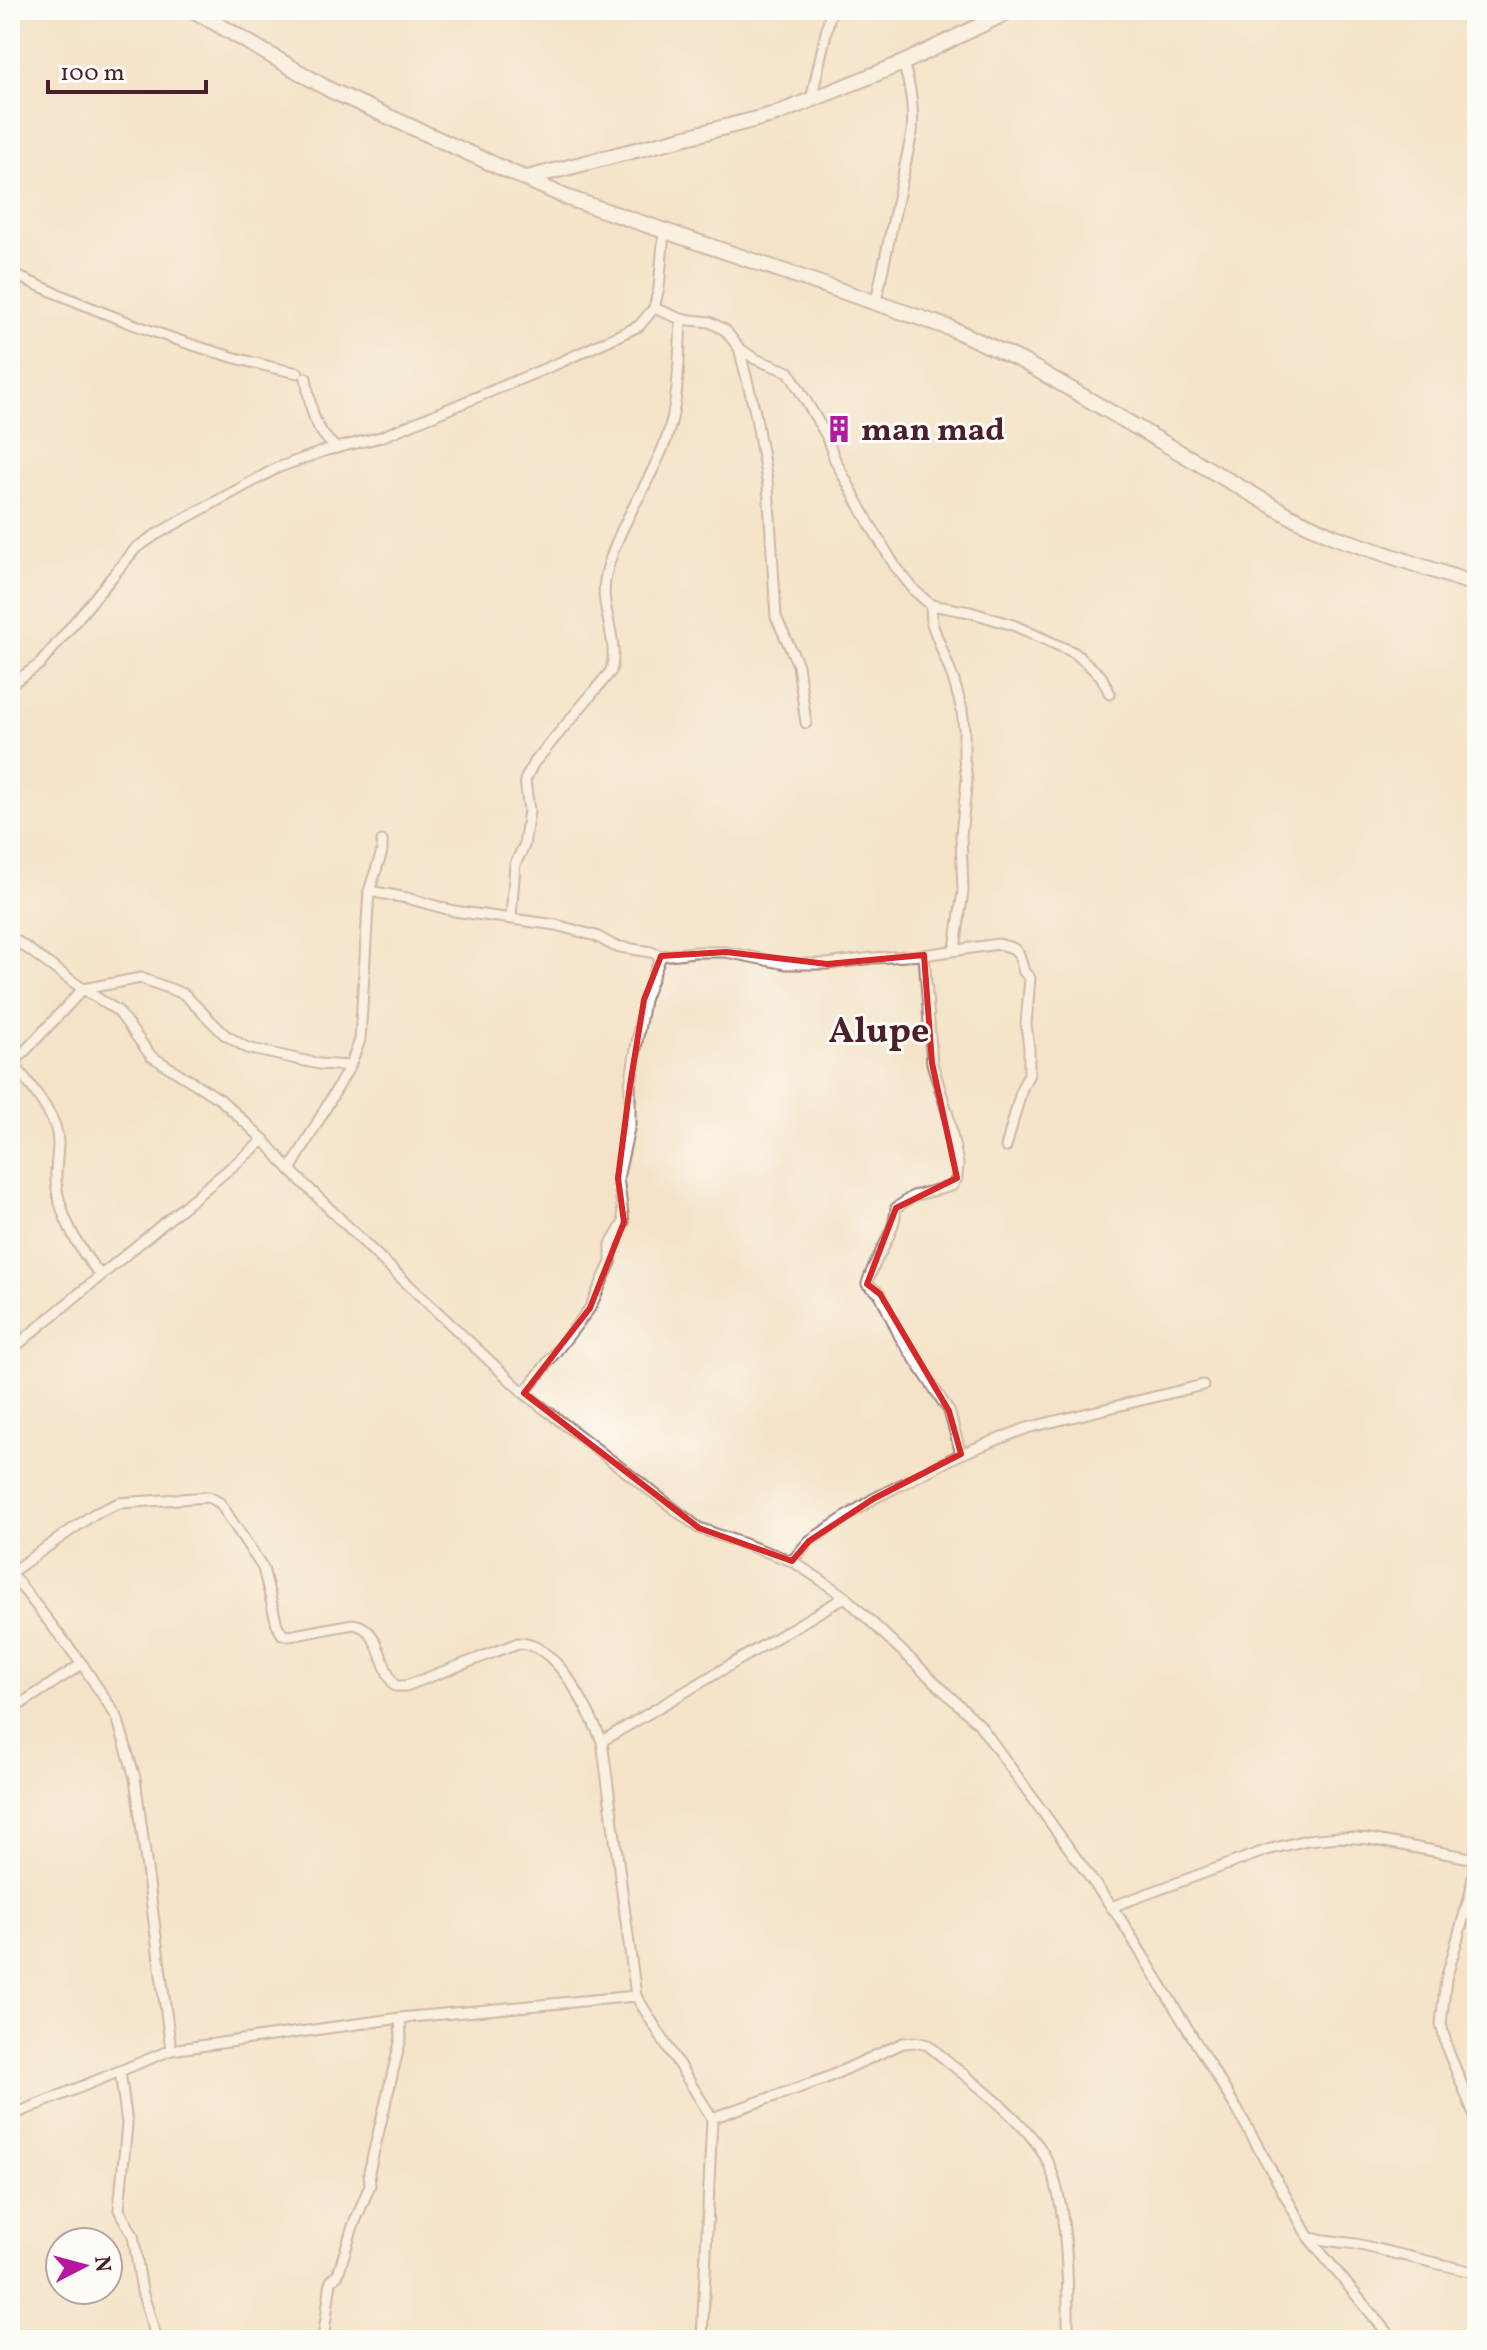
<svg xmlns="http://www.w3.org/2000/svg" width="1487" height="2350" font-family="Vollkorn,serif">
<style>
.lines{fill:none;stroke-linecap:round;stroke-linejoin:round}
.street-casing{stroke:#9f817a;stroke-width:13}
.secondary-casing{stroke:#9f817a;stroke-width:18}
.street{stroke:#fff;stroke-width:9}
.secondary{stroke:#fff;stroke-width:14}
.marked{fill:none;stroke:#d62828;stroke-width:6;stroke-linejoin:round}
.labels{text-anchor:middle;stroke-width:6;stroke-linejoin:round;paint-order:stroke}
.poi-label{font-size:32px;font-weight:bold;fill:#4a1f2b;stroke:#fdfcf7;text-anchor:start}
.quarter-label{font-size:36px;font-weight:bold;fill:#4a1f2b;stroke:#fdfcf7}
</style>
<rect width="100%" height="100%" fill="#fdfcf7"/>
<filter id="ink" filterUnits="userSpaceOnUse"><feTurbulence type="fractalNoise" baseFrequency=".0125" numOctaves="2"/><feDisplacementMap in="SourceGraphic" scale="16" xChannelSelector="R" yChannelSelector="G"/><feConvolveMatrix kernelMatrix="1 2 1 2 8 2 1 2 1" color-interpolation-filters="sRGB"/></filter>
<filter id="wash" filterUnits="userSpaceOnUse"><feTurbulence type="fractalNoise" baseFrequency=".006" numOctaves="4" result="noise"/><feDisplacementMap in="SourceGraphic" scale="32" xChannelSelector="R" yChannelSelector="G"/><feGaussianBlur stdDeviation="1.8" result="paint"/><feColorMatrix in="noise" values="0 0 0 0 0 0 0 0 0 0 0 0 0 0 0 0 0 1.4 0 .05"/><feComposite in="paint" operator="in"/></filter>
<g filter="url(#wash)">
<rect width="100%" height="100%" fill="#f4e3c8"/>
</g>
<g filter="url(#ink)">
<g class="lines">
<!-- street casing -->
<g class="street-casing">
<g id="street">
<path d="M 211,21 L 224,10"/>
<path d="M 811,100 L 831,10"/>
<path d="M 10,273 C 102,314 199,353 298,373"/>
<path d="M 876,301 L 912,133 C 914,108 911,88 903,63"/>
<path d="M 654,308 L 681,319 L 710,322 L 725,330 L 739,348 L 755,412 L 768,486 L 776,617 L 798,665 L 806,723"/>
<path d="M 739,348 L 755,359 L 789,372 L 826,435 L 835,460 L 869,523 L 895,566 L 915,591 L 931,605 L 970,612 L 1013,625 L 1075,653 L 1101,676 L 1110,694"/>
<path d="M 306,378 C 311,409 312,427 336,448"/>
<path d="M 931,605 L 932,624 L 954,681 L 962,710 L 964,729 L 964,758 L 967,780 L 961,835 L 963,891 L 955,949"/>
<path d="M 10,685 L 40,664 L 136,548 L 157,534 L 277,468 L 324,451 L 381,437 L 561,362 L 639,326 L 654,308 L 659,288 L 664,232"/>
<path d="M 369,891 L 407,898 L 454,911 L 556,925 L 596,936 L 614,946 L 651,952 L 661,956 L 694,952 L 726,952 L 786,964 L 827,964 L 872,958 L 924,955 L 998,944 L 1013,948 L 1019,954 L 1024,972 L 1030,978 L 1026,1024 L 1029,1048 L 1029,1074 L 1022,1088 L 1006,1147"/>
<path d="M 511,918 L 515,864 L 524,846 L 529,811 L 525,780 L 533,764 L 611,671 C 620,638 598,608 606,575 C 617,526 649,486 666,440 C 679,403 679,359 681,319"/>
<path d="M 10,936 L 83,989 L 118,1011 L 151,1056 L 221,1100 L 264,1140 L 290,1170 L 381,1259 L 524,1393 L 699,1528 L 792,1561 L 818,1578 L 845,1597 L 979,1724 L 1121,1920 L 1238,2111 L 1309,2238 L 1393,2340"/>
<path d="M 924,955 L 932,1063 L 948,1115 L 958,1164 L 957,1178 L 952,1186 L 913,1196 L 896,1208 C 895,1235 874,1258 867,1284 L 880,1294 L 900,1337 L 949,1411 L 961,1454"/>
<path d="M 14,1064 C 28,1083 46,1103 55,1126 C 61,1142 56,1157 56,1174 C 55,1207 78,1250 100,1274"/>
<path d="M 10,1067 L 83,989 L 141,978 L 184,994 L 224,1034 L 247,1048 L 319,1064 L 350,1066"/>
<path d="M 290,1170 L 350,1066 L 360,1040 L 369,891 L 382,852 L 382,841"/>
<path d="M 10,1351 L 264,1140"/>
<path d="M 524,1393 L 590,1308 L 611,1262 L 611,1244 L 624,1222 L 618,1178 L 630,1124 L 630,1085 L 644,1000 L 661,956"/>
<path d="M 792,1561 L 809,1541 L 873,1499 L 961,1454 L 1027,1428 L 1203,1385"/>
<path d="M 10,1572 L 82,1664 L 117,1717 L 135,1778 L 171,2050"/>
<path d="M 10,1573 L 94,1514 L 119,1503 L 209,1497 L 220,1503 L 263,1568 L 277,1625 L 282,1634 L 289,1636 L 353,1624 C 380,1627 380,1667 395,1686 L 406,1686 L 518,1643 C 557,1642 588,1710 602,1741 L 636,1996"/>
<path d="M 10,1711 L 82,1664"/>
<path d="M 602,1741 L 845,1597"/>
<path d="M 1111,1907 L 1267,1850 L 1307,1840 L 1340,1837 L 1370,1839 L 1476,1859 L 1470,1895 L 1446,1979 L 1441,2024 L 1448,2051 L 1477,2121"/>
<path d="M 120,2071 L 127,2124 L 119,2210 L 133,2235 L 142,2291 L 157,2340"/>
<path d="M 10,2116 L 171,2050 L 400,2018 L 636,1996 L 712,2118 L 702,2340"/>
<path d="M 712,2118 L 824,2079 L 903,2043 L 915,2042 L 928,2045 C 964,2076 1013,2109 1040,2148 C 1070,2192 1068,2287 1068,2340"/>
<path d="M 1309,2238 L 1356,2244 L 1477,2273"/>
<path d="M 323,2340 L 331,2281 L 338,2274 L 352,2229 L 370,2185 L 369,2172 L 401,2038 L 400,2018"/>
</g>
</g>
<!-- secondary casing -->
<g class="secondary-casing">
<g id="secondary">
<path d="M 193,10 L 330,90 L 568,198 L 950,328 L 1022,361 L 1290,516 L 1335,537 L 1477,585"/>
<path d="M 527,178 L 776,114 L 903,63 L 1012,10"/>
</g>
</g>
<!-- street -->
<use href="#street" class="street"/>
<!-- secondary -->
<use href="#secondary" class="secondary"/>
</g>
</g>
<!-- marked area -->
<path d="M0 0H1487V2350H0ZM 726,952 L 827,964 L 924,955 L 932,1063 L 957,1178 L 896,1208 L 867,1284 L 880,1294 L 949,1411 L 961,1454 L 873,1499 L 809,1541 L 792,1561 L 699,1528 L 524,1393 L 590,1308 L 624,1222 L 618,1178 L 630,1085 L 644,1000 L 661,956 Z" fill="#f4e3c8" fill-opacity=".55" fill-rule="evenodd"/>
<path class="marked" d="M 726,952 L 827,964 L 924,955 L 932,1063 L 957,1178 L 896,1208 L 867,1284 L 880,1294 L 949,1411 L 961,1454 L 873,1499 L 809,1541 L 792,1561 L 699,1528 L 524,1393 L 590,1308 L 624,1222 L 618,1178 L 630,1085 L 644,1000 L 661,956 Z"/>
<!-- icons -->
<defs>
<g id="building-bare" transform="scale(2.16)"><path d="M-4-6H4V6H1V3H-1V6H-4ZM-2.5-4.3h1.7v1.8h-1.7ZM.8-4.3h1.7v1.8H.8ZM-2.5-1h1.7V.8h-1.7ZM.8-1h1.7V.8H.8Z" fill="#b5179e" stroke="#fdfcf7" stroke-width="2.5" paint-order="stroke"/></g>
</defs>
<g fill-rule="evenodd">
<use href="#building-bare" x="839" y="429"/>
</g>
<g class="labels">
<!-- poi labels -->
<g class="poi-label">
<text x="861" y="440">man mad</text>
</g>
<!-- quarter labels -->
<g class="quarter-label">
<text x="879" y="1042">Alupe</text>
</g>
</g>
<!-- margin -->
<rect width="1487" height="2350" fill="none" stroke="#fdfcf7" stroke-width="40"/>
<!-- north arrow -->
<g transform="translate(84 2266) rotate(84)"><circle r="38" fill="#fdfcf7" stroke="#b5a4a5" stroke-width="2"/>
<path d="M0-6L14 30L0 20L-14 30Z" fill="#b5179e"/>
<text y="-12" font-size="22" font-weight="bold" text-anchor="middle" fill="#4a1f2b">N</text>
</g>
<!-- scale -->
<path d="M48 80v12h158v-12" fill="none" stroke="#4a1f2b" stroke-width="4"/>
<text x="60" y="80" font-size="24" fill="#4a1f2b" stroke="#fdfcf7" stroke-width="6" paint-order="stroke">100 m</text>
</svg>
